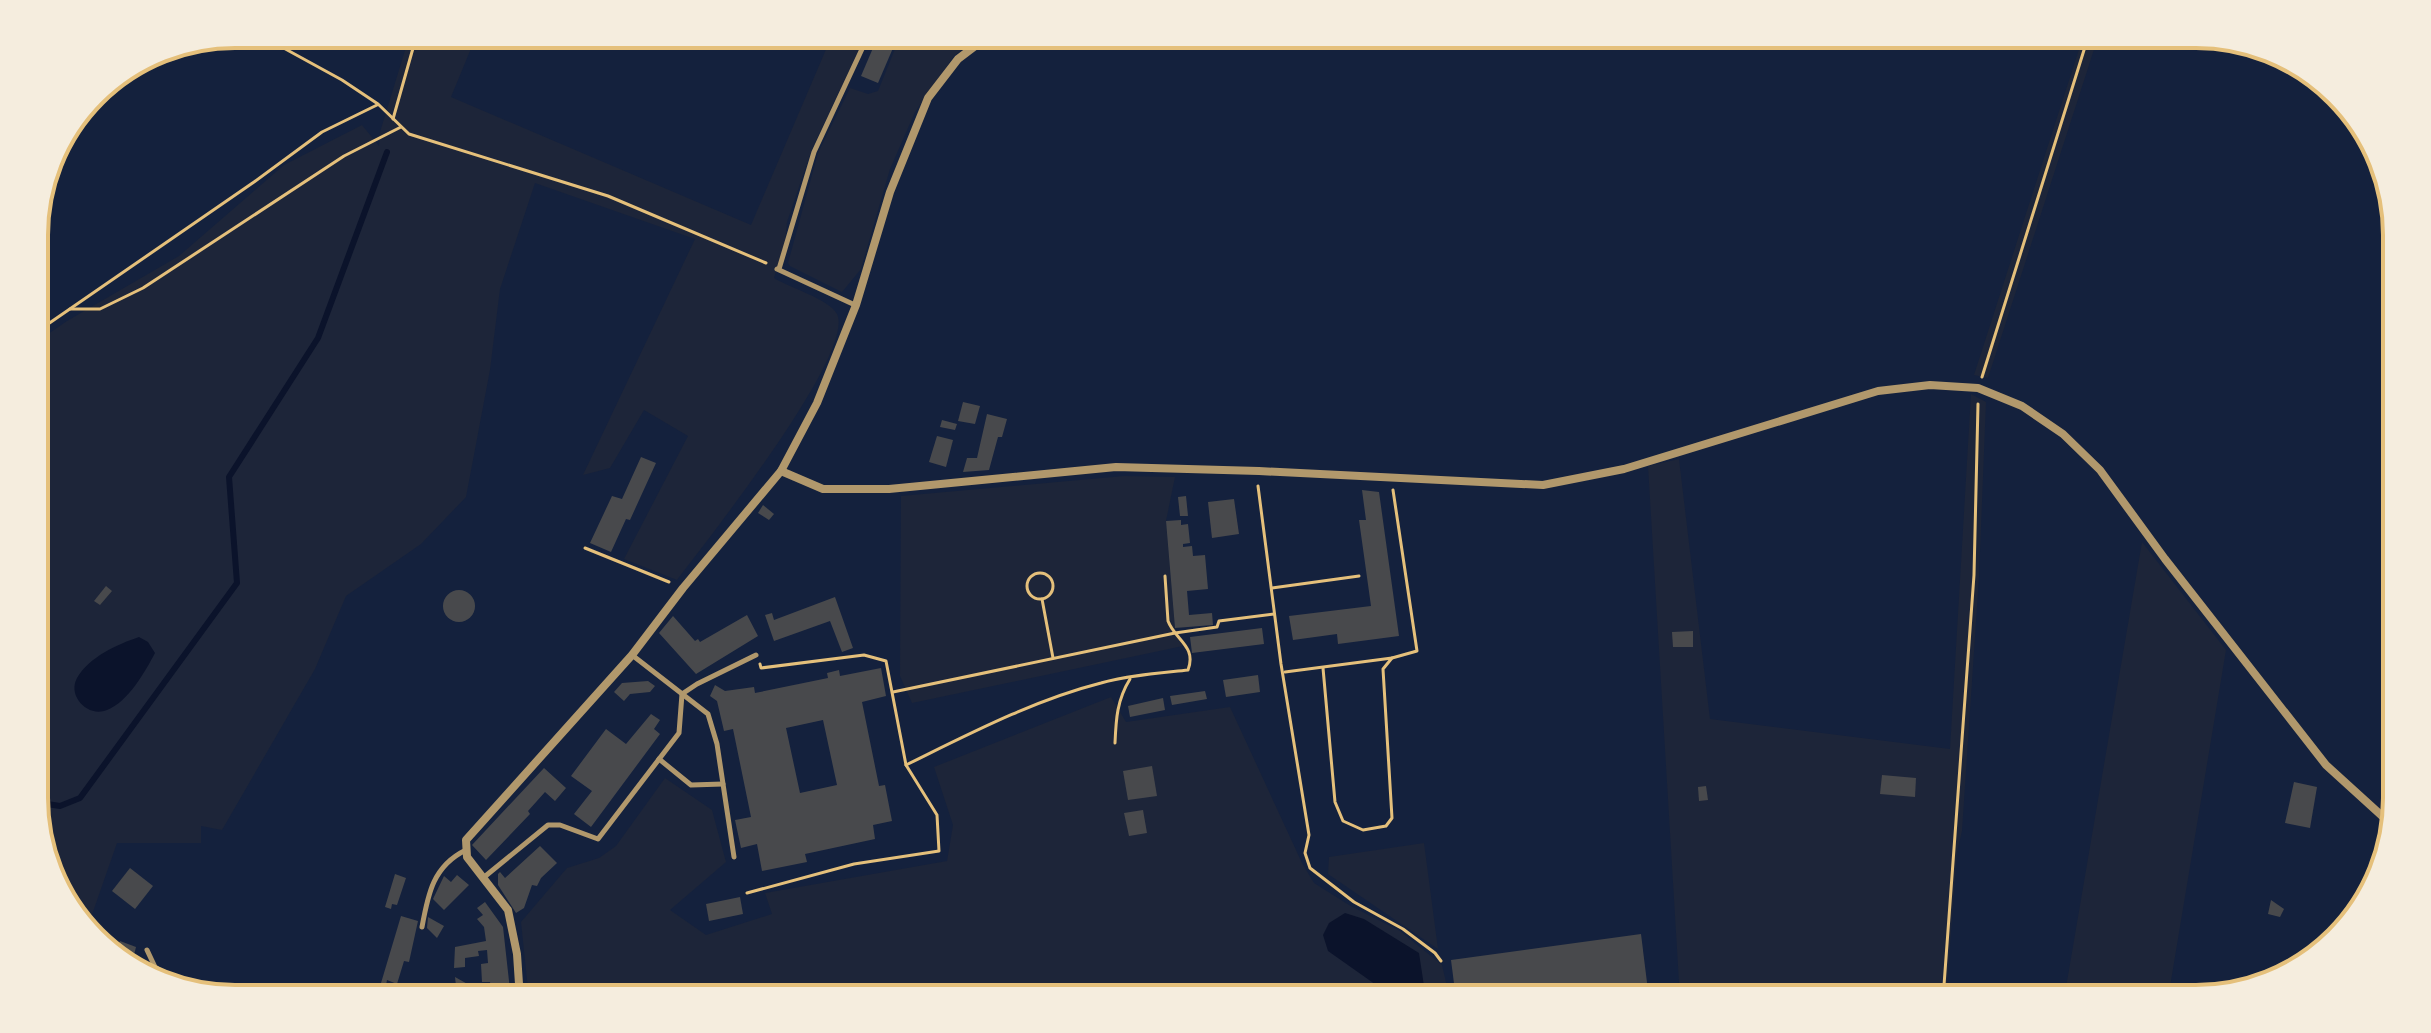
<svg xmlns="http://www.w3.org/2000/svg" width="2431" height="1033" font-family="'DM Sans',sans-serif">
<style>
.green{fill:#1d2539}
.water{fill:#0b132b}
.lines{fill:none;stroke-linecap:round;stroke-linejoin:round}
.stream{stroke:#0b132b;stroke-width:6}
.building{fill:#48494c;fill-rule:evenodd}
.path{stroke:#e5c07b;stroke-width:3}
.service{stroke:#b1986c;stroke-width:5}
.minor{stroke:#b1986c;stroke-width:8}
.rim{fill:none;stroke:#e5c07b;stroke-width:4}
</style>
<rect width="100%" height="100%" fill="#14213d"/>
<!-- green -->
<g class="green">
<path d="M 410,34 L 477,34 L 451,97 L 751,225 L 827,47 L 797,34 L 858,34 L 861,45 L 812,149 L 787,222 L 785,243 L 774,278 C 790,288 829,299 837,314 C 856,353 705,543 677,580 L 624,559 L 688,436 L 644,410 L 610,468 L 583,475 L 695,239 L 535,183 L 500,289 L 490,370 L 466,497 L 421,544 L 346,596 L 315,669 L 222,830 L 201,826 L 201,843 L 117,843 L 87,929 L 76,921 L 36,824 L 35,343 L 67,321 L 179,256 L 284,165 L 362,125 L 379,146 L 380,132 Z"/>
<path d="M 901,34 L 980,34 L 954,56 L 915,112 L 890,169 L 861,269 L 842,292 L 790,266 L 788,263 L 818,153 L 850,88 L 868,94 L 878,91 Z"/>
<path d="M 2084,34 L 2099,34 L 1988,378 L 1974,375 Z"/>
<path d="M 1971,394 L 1986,402 L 1979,577 L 1962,831 L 1957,852 L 1946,999 L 1680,999 L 1648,466 L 1679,459 L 1710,719 L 1950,749 Z"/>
<path d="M 1124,476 L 1175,477 L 1166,521 L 1175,628 L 1183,646 L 912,703 L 900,676 L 901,496 Z"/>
<path d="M 2142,542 L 2226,650 L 2168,999 L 2064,999 Z"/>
<path d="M 1111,697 L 1126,722 L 1230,707 L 1302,863 L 1314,883 L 1349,905 L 1400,931 L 1442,965 L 1450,999 L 529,999 L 521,922 L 567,868 L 599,858 L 616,846 L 665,778 L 712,810 L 726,862 L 670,910 L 706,935 L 772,914 L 765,893 L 947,861 L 953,825 L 934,767 Z"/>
<path d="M 1424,843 L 1438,949 L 1328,874 L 1329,857 Z"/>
</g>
<!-- water -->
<g class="water">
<path d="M 139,637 L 148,642 L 155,653 C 145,672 128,702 107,710 C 88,718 67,696 77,678 C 89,657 118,644 139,637 Z"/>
<path d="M 1345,913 L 1364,919 L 1419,953 L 1424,986 L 1422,999 L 1396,999 L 1328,951 L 1323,935 L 1329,923 Z"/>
</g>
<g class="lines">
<!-- stream -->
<path class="stream" d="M 36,811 L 47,804 L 60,806 L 80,798 L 237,583 L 229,477 L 318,338 L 387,152"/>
</g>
<!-- building -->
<g class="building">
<path d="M 879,34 L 899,34 L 878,83 L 861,76 Z"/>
<path d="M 963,402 L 980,406 L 975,424 L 958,421 Z"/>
<path d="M 987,414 L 1007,419 L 1002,437 L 998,437 L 989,470 L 963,472 L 967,458 L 977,458 Z"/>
<path d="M 942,420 L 957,424 L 955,430 L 940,427 Z"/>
<path d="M 937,436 L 953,440 L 946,467 L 929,462 Z"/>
<path d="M 641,457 L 656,463 L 630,520 L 626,519 L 611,552 L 590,543 L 612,496 L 622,499 Z"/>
<path d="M 1362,490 L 1379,492 L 1399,636 L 1338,644 L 1337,634 L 1293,640 L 1289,616 L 1371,606 L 1359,520 L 1366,520 Z"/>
<path d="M 1186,496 L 1188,516 L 1180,516 L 1178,497 Z"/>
<path d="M 1234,499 L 1239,534 L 1212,538 L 1208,502 Z"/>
<path d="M 763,505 L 774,514 L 769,520 L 758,513 Z"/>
<path d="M 1181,520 L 1181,525 L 1188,524 L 1190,543 L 1183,544 L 1183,547 L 1192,546 L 1193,556 L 1205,555 L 1208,589 L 1187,591 L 1189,615 L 1212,613 L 1213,625 L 1175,628 L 1166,521 Z"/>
<path d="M 106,586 L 112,591 L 100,605 L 94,601 Z"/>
<circle cx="459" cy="606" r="16"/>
<path d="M 835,597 L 853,648 L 842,652 L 830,621 L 774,641 L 765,615 L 772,613 L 774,620 Z"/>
<path d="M 747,615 L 758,636 L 696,674 L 659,633 L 673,616 L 695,641 L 698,639 L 700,642 Z"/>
<path d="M 1262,628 L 1264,644 L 1192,653 L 1190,637 Z"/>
<path d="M 1693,631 L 1693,647 L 1673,647 L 1672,632 Z"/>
<path d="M 881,668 L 886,696 L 862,702 L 879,786 L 885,785 L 892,821 L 873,825 L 875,839 L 805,854 L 807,862 L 762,871 L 757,844 L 741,848 L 735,820 L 751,817 L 733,729 L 724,731 L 717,701 L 710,696 L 715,685 L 725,691 L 754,687 L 755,693 L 828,678 L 827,673 L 839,670 L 840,676 ZM 823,720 L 837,785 L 800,793 L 786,728 Z"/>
<path d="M 1258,675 L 1260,692 L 1226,697 L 1223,680 Z"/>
<path d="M 648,681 L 655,686 L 650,692 L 630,694 L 624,701 L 614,692 L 622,683 Z"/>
<path d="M 1205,691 L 1207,699 L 1172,705 L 1170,696 Z"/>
<path d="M 1163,698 L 1165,710 L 1130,717 L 1128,706 Z"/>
<path d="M 651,714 L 660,720 L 654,729 L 660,734 L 591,827 L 574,814 L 592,791 L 571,776 L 606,729 L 626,744 Z"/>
<path d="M 1152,766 L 1157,796 L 1128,800 L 1123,771 Z"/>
<path d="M 544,768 L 566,788 L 555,801 L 545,792 L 528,811 L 530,814 L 486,860 L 472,845 Z"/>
<path d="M 1882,775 L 1916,778 L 1915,797 L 1880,794 Z"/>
<path d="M 2294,782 L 2317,787 L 2310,828 L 2285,823 Z"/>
<path d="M 1706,786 L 1708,800 L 1699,801 L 1698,787 Z"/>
<path d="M 1143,810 L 1147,833 L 1129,836 L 1124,813 Z"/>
<path d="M 540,846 L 557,863 L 541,878 L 537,886 L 532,885 L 524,908 L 516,913 L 498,885 L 498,874 L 500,872 L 505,878 Z"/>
<path d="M 130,868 L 153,886 L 135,909 L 112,891 Z"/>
<path d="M 395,874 L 406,878 L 397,905 L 392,904 L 391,909 L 385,907 Z"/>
<path d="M 457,875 L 469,885 L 444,910 L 433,899 L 444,876 L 451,882 Z"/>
<path d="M 740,897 L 743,914 L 709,921 L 706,904 Z"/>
<path d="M 2271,900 L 2284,909 L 2280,917 L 2268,914 Z"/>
<path d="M 485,902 L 503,927 L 511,999 L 493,999 L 490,982 L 482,982 L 481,964 L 488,963 L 487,950 L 478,951 L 479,956 L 465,958 L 465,967 L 454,968 L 455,947 L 486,941 L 484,927 L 477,919 L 483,915 L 477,908 Z"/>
<path d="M 401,916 L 418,921 L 409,962 L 404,961 L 397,984 L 387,980 L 386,985 L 381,983 Z"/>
<path d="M 428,917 L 444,926 L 437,938 L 427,928 Z"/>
<path d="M 1641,934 L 1649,999 L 1456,999 L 1451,960 Z"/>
<path d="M 120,941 L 136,947 L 134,955 L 118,946 Z"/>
<path d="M 455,977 L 480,991 L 476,998 L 456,986 Z"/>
</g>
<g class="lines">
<!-- path -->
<g class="path">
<path d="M 258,34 L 342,80 L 378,104 L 409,134 L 608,196 L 766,263"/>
<path d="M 393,119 L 417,34"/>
<path d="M 70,309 L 100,309 L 143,288 L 344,156 L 401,127"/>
<path d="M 35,333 L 254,182 L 322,132 L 377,105"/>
<path d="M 1982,377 L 2089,34"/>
<path d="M 1258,486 L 1281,664 L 1309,835 L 1305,853 L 1310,868 L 1354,902 L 1403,929 L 1435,953 L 1441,961"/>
<path d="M 585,548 L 669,582"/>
<circle cx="1040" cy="586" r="13"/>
<path d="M 1272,588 L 1359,576"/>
<path d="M 1042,599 L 1053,658"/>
<path d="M 1323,668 L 1335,802 L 1343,821 L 1363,830 L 1386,826 L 1392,818 L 1383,669 L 1392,658 L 1417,651 L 1393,490"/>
<path d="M 1285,672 L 1392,658"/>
<path d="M 893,692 L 1175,633 L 1217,627 L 1219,621 L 1274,614"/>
<path d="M 1115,743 C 1116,719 1117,700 1130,679"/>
<path d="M 906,765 C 969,734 1034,700 1101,683 C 1129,675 1160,673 1188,670 C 1197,646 1175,640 1168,621 L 1165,576"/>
<path d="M 747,893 L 854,864 L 939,851 L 937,815 L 906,765 L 886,661 L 864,655 L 761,668 L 760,664"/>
<path d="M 1943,999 L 1974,575 L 1978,404"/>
</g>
<!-- service -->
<g class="service">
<path d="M 777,269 L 855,305"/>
<path d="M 779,269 L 814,152 L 862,49 L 865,34"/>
<path d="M 632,655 L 708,714 L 717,744 L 734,857"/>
<path d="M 659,759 L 691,785 L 723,784"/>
<path d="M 483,878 L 548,825 L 560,825 L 598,839 L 679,733 L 682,694 L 697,684 L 756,655"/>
<path d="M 422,927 C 428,894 433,866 466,850"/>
<path d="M 147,950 L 155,967 L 185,989"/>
</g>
<!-- minor -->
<g class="minor">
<path d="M 781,471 L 823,489 L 889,489 L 1116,467 L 1259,471 L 1543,485 L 1624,469 L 1878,391 L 1930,385 L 1978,388 L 2022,406 L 2063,434 L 2100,470 L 2165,559 L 2326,765 L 2392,825"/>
<path d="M 520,999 L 517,954 L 508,910 L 467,857 L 466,840 L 632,655 L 683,588 L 781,471 L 817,403 L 856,305 L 890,192 L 928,98 L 958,59 L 991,34"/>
</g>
</g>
<!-- crop -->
<path d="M0 0H2431V1033H0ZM235 48H2196A187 187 0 0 1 2383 235V798A187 187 0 0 1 2196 985H235A187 187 0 0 1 48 798V235A187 187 0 0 1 235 48Z" fill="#f5edde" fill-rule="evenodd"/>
<path class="rim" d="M235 48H2196A187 187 0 0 1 2383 235V798A187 187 0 0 1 2196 985H235A187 187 0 0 1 48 798V235A187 187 0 0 1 235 48Z"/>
</svg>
